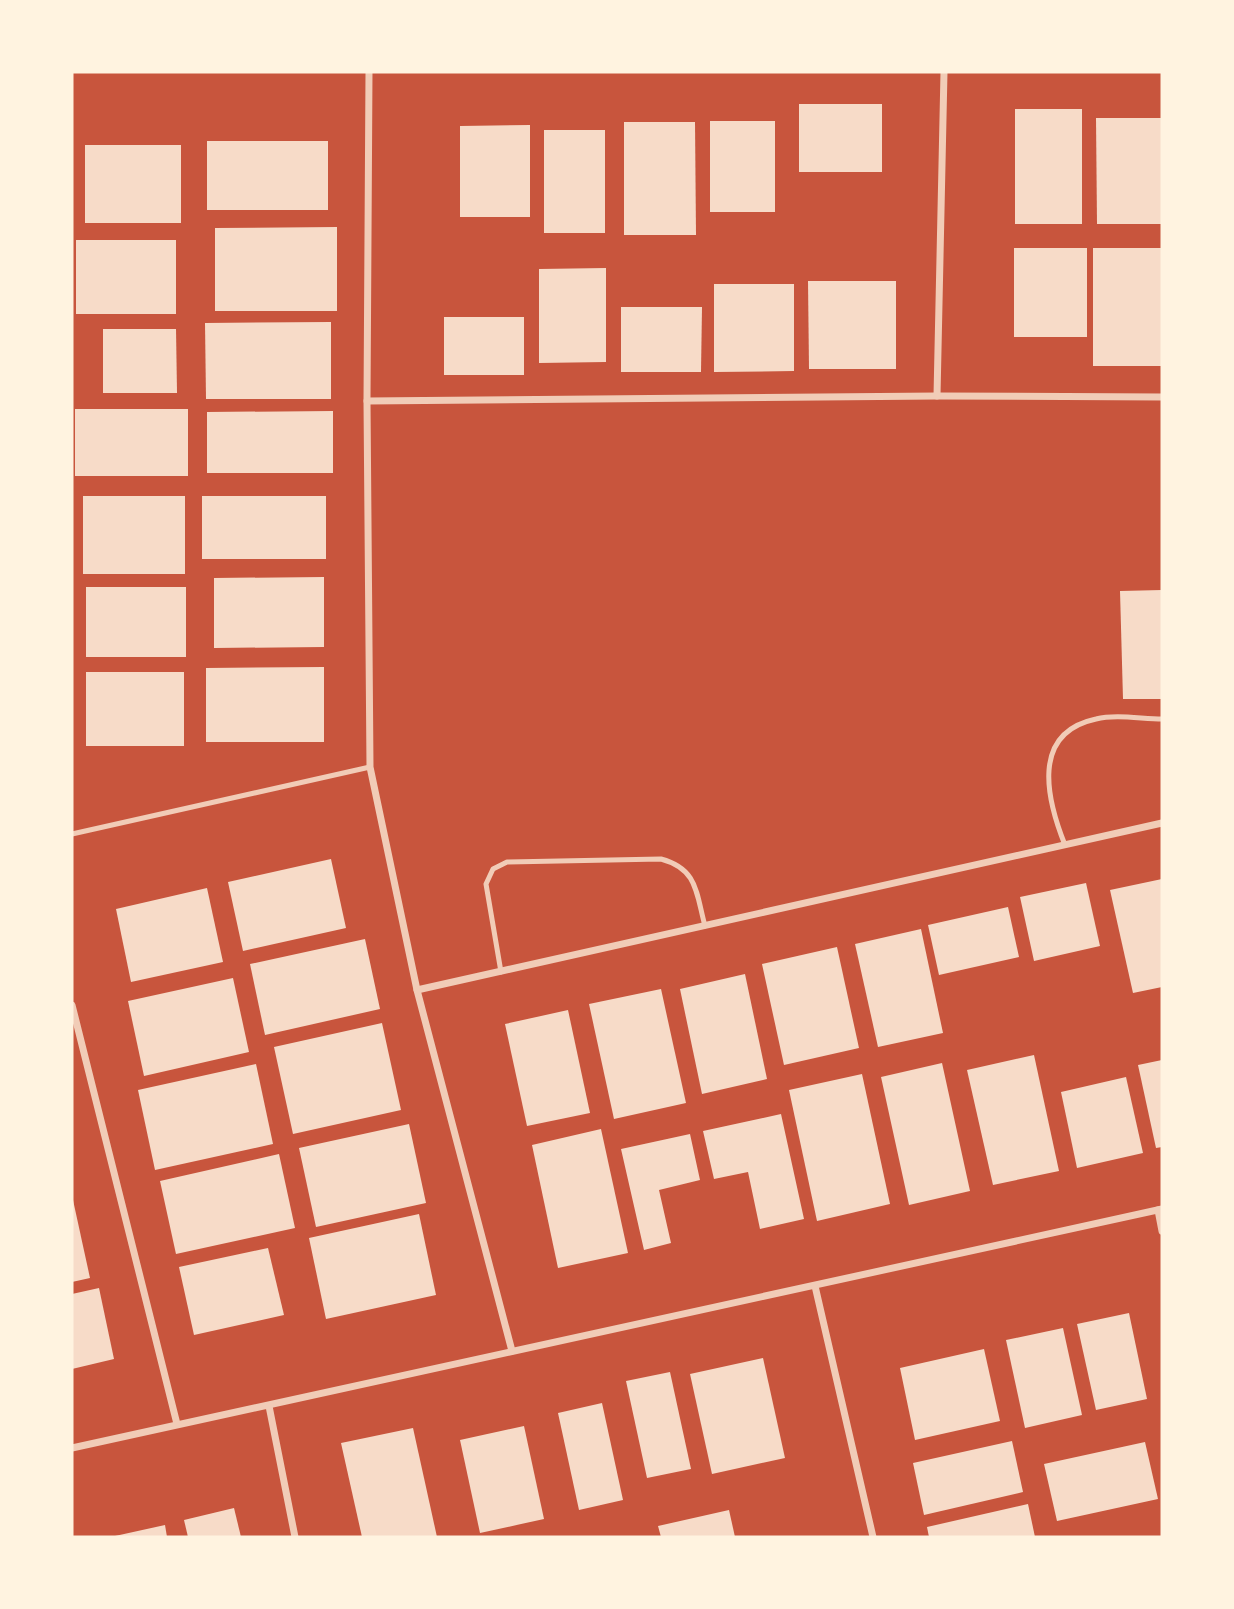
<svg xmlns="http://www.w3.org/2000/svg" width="1234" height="1609" font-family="'Fira Sans Condensed',sans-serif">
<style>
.building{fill:#f7dbc8}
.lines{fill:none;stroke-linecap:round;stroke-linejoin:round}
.service{stroke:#f1ccb7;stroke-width:5}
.minor{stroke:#f1ccb7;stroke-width:7}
</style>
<rect width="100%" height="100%" fill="#c8553d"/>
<!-- building -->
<g class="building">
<rect x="799" y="104" width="83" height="68"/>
<rect x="1015" y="109" width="67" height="115"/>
<path d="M 1096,118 L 1162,118 L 1162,224 L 1097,224 Z"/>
<rect x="710" y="121" width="65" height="91"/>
<path d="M 624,122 L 695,122 L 696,235 L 624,235 Z"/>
<path d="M 530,125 L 530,217 L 460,217 L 460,126 Z"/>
<rect x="544" y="130" width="61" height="103"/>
<rect x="207" y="141" width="121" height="69"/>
<rect x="85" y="145" width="96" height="78"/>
<path d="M 337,227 L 337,311 L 215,311 L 215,228 Z"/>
<rect x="76" y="240" width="100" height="74"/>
<rect x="1014" y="248" width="73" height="89"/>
<rect x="1093" y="248" width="68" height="118"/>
<path d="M 606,268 L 606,362 L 539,363 L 539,269 Z"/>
<path d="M 808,281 L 896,281 L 896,369 L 809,369 Z"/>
<path d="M 714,284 L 794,284 L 794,371 L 714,372 Z"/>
<path d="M 621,307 L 702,307 L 701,372 L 621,372 Z"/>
<rect x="444" y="317" width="80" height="58"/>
<path d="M 331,322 L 331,399 L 206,399 L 205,323 Z"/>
<path d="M 103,329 L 176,329 L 177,393 L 103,393 Z"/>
<rect x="75" y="409" width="113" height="67"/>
<path d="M 333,411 L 333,473 L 207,473 L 207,412 Z"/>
<rect x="83" y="496" width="102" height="78"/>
<rect x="202" y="496" width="124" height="63"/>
<path d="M 324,577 L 324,647 L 214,648 L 214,578 Z"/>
<rect x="86" y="587" width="100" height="70"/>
<path d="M 1162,590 L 1162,699 L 1123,699 L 1120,591 Z"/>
<path d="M 324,667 L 324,742 L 206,742 L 206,668 Z"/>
<rect x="86" y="672" width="98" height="74"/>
<path d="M 331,859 L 346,928 L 243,951 L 228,882 Z"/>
<path d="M 1162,879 L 1162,987 L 1133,993 L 1110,890 Z"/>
<path d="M 1086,883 L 1100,946 L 1034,961 L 1020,897 Z"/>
<path d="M 207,888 L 223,962 L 131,982 L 116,909 Z"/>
<path d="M 1008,907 L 1019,957 L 939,975 L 928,925 Z"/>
<path d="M 921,929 L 943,1033 L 878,1047 L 855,944 Z"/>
<path d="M 365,939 L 380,1009 L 265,1035 L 250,964 Z"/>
<path d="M 837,947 L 859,1048 L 784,1065 L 762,964 Z"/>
<path d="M 745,974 L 767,1079 L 702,1094 L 680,989 Z"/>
<path d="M 233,978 L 249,1052 L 144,1076 L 128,1001 Z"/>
<path d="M 661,989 L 686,1103 L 614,1119 L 589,1004 Z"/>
<path d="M 568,1010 L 590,1113 L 527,1126 L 505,1024 Z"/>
<path d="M 382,1023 L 401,1110 L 293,1134 L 274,1047 Z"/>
<path d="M 1034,1055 L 1059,1171 L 993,1185 L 967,1070 Z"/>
<path d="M 1162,1060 L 1162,1147 L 1156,1148 L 1138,1065 Z"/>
<path d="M 942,1063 L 970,1191 L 909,1205 L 881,1077 Z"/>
<path d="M 256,1064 L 273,1144 L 155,1170 L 138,1090 Z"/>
<path d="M 862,1074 L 890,1204 L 817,1221 L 789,1090 Z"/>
<path d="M 1126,1077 L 1143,1153 L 1077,1168 L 1061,1092 Z"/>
<path d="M 781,1114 L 804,1219 L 760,1229 L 748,1172 L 714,1179 L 703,1131 Z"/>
<path d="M 409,1124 L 426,1203 L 316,1227 L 299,1148 Z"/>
<path d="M 601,1129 L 628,1253 L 558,1268 L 532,1145 Z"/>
<path d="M 690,1134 L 700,1180 L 659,1190 L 671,1243 L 644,1250 L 621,1149 Z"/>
<path d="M 279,1154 L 295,1228 L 176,1254 L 160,1181 Z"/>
<path d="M 73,1200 L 90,1278 L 72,1282 L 72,1201 Z"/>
<path d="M 419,1214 L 436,1295 L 326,1319 L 309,1238 Z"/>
<path d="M 268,1248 L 284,1315 L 194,1335 L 179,1267 Z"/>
<path d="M 99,1288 L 114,1359 L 72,1369 L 72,1294 Z"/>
<path d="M 1129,1313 L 1147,1399 L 1096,1410 L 1077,1324 Z"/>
<path d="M 1063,1328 L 1082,1415 L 1025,1428 L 1006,1340 Z"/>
<path d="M 984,1349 L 1000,1421 L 915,1440 L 900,1368 Z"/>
<path d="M 763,1358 L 785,1458 L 712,1474 L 690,1374 Z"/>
<path d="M 670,1372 L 691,1469 L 647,1478 L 626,1381 Z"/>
<path d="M 602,1403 L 623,1500 L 579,1510 L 558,1413 Z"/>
<path d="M 524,1426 L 544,1519 L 480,1533 L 460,1440 Z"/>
<path d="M 413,1428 L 437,1537 L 362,1537 L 341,1443 Z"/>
<path d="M 1012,1441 L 1023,1492 L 924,1515 L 913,1463 Z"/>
<path d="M 1145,1442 L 1158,1499 L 1057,1521 L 1044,1464 Z"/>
<path d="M 1028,1504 L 1035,1537 L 929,1537 L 927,1527 Z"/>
<path d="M 234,1508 L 241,1537 L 188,1537 L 184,1520 Z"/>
<path d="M 729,1510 L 735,1537 L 661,1537 L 658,1526 Z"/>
<path d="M 165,1525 L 167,1537 L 115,1537 L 115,1536 Z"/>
</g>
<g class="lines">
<!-- service -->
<g class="service">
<path d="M 72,834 L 370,767"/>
<path d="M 1065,845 C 1047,800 1030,733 1096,719 C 1116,714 1142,719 1162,719"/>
<path d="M 501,972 L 486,884 L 493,869 L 507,862 L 661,859 C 698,869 696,893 705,926"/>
</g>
<!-- minor -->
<g class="minor">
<path d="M 369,72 L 367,401 L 370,767 L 417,990 L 512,1351"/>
<path d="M 937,396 L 944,72"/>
<path d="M 367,401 L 937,396 L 1162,397"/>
<path d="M 417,990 L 1162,823"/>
<path d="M 72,1005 L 177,1424"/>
<path d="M 1158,1210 L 1162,1231"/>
<path d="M 815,1286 L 873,1537"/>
<path d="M 269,1406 L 295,1537"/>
<path d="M 72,1448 L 1162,1209"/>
</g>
</g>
<!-- border -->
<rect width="1234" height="1609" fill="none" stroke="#fff3e0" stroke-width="147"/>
</svg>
